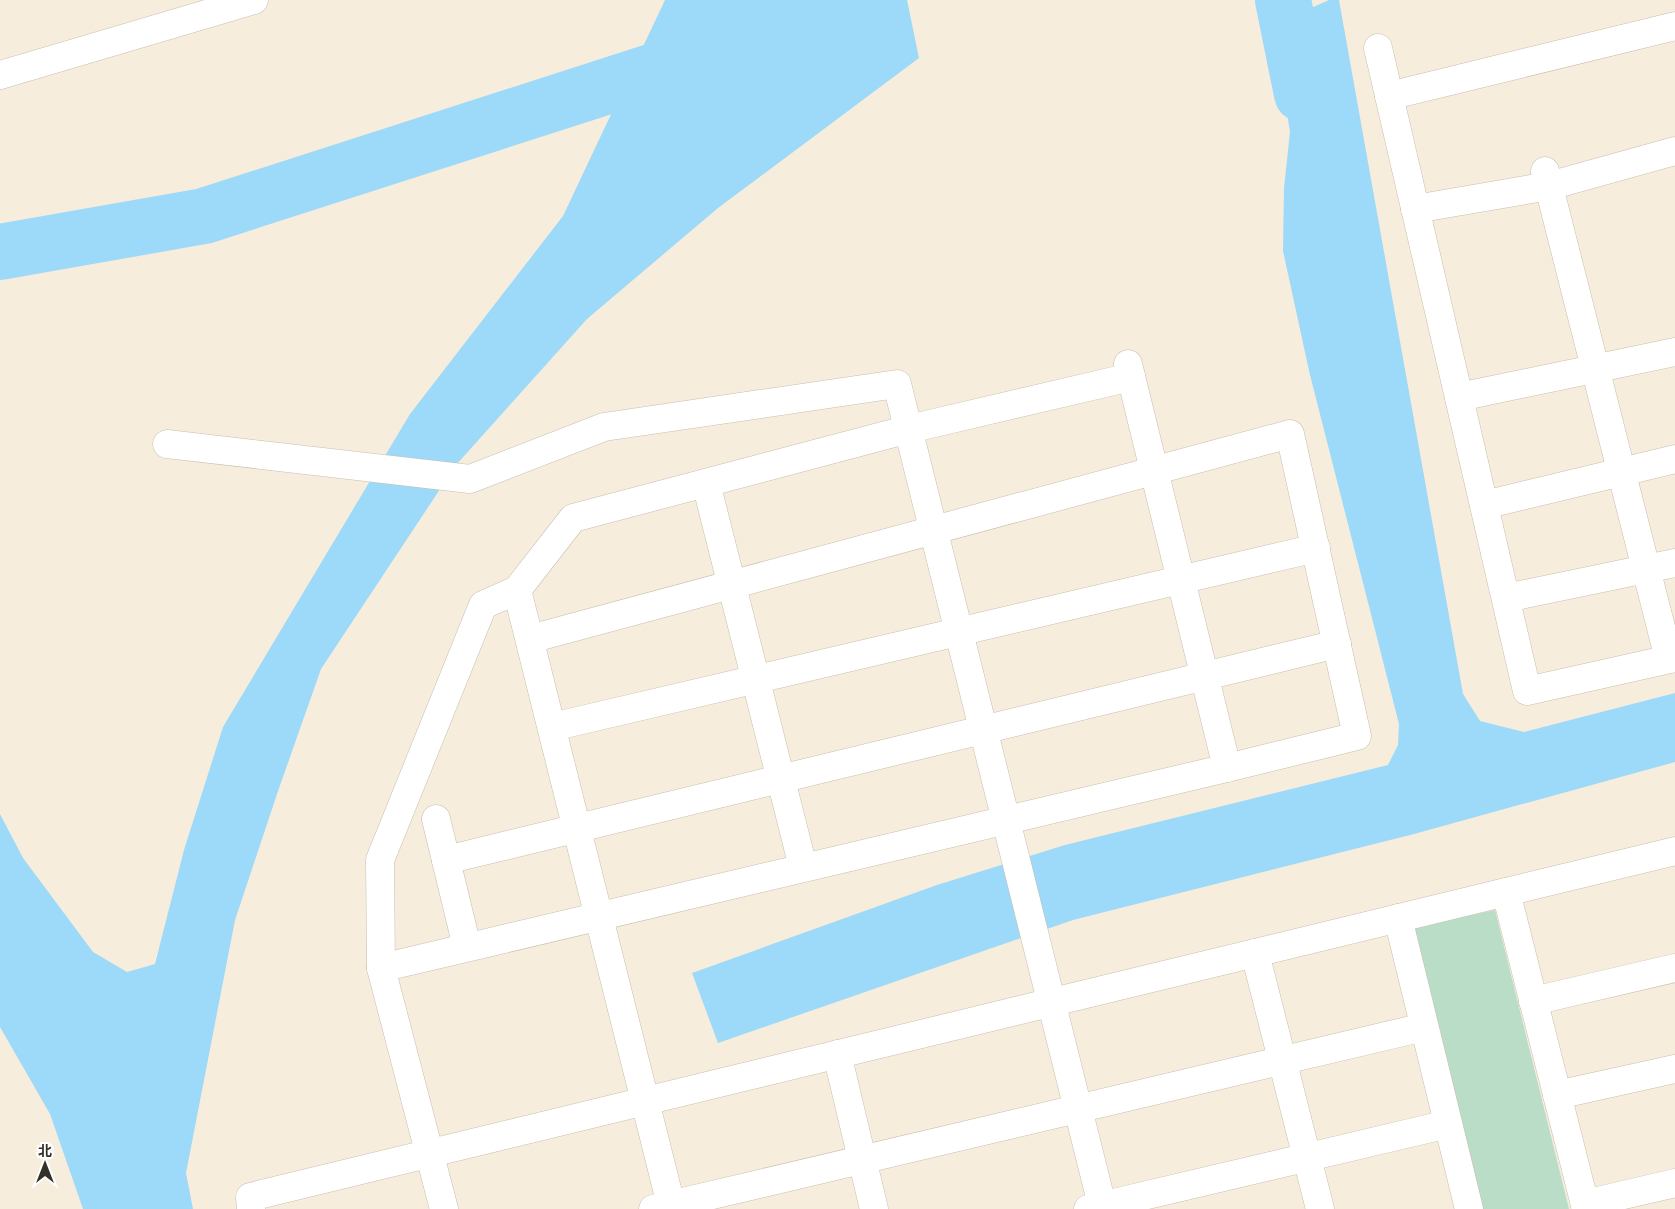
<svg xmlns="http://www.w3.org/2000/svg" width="1675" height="1209" font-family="'Roboto Serif','Noto Sans SC',serif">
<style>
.green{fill:#baddc7}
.water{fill:#9dd9f9}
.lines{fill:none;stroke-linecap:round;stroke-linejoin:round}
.river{stroke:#9dd9f9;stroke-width:56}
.minor-casing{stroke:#c8beae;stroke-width:29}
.minor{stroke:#fff;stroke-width:28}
</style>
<rect width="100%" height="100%" fill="#f7eddc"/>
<!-- green -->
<path class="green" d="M 1495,910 L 1569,1209 L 1479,1209 L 1410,928 Z"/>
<!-- water -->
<g class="water">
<path d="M 665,0 L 907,0 L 919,58 L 718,208 L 587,319 L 456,465 L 321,669 L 277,794 L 235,920 L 186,1173 L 193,1209 L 83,1209 L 50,1114 L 0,1027 L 0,814 L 23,858 L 93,952 L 127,972 L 155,964 L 184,850 L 223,727 L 410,414 L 563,216 Z"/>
<path d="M 1329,0 L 1339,0 L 1463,694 L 1480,721 L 1524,732 L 1675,693 L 1675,762 L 1414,834 L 1073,920 L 718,1043 L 692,973 L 937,885 L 1065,845 L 1388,765 L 1398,745 L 1399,724 L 1310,375 L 1283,251 L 1284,188 L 1290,132 L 1273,25 Z"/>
</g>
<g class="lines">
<!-- river -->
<g class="river">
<path d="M 1283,0 L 1302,94"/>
<path d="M 0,252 L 204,216 L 701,56"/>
</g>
<!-- minor casing -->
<g class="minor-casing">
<g id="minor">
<path d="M 1378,48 L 1527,691 L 1675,658"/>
<path d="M 0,75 L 254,0"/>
<path d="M 1389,96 L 1675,26"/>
<path d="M 1545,171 L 1669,659"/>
<path d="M 1415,209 L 1549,186 L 1675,151"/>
<path d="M 1128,364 L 1227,768"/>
<path d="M 1459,397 L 1675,352"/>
<path d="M 167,444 L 470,479 L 604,427 L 897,384 L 1103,1209"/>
<path d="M 706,483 L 803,867"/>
<path d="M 1484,505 L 1675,459"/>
<path d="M 517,590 L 672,1209"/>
<path d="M 1506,598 L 1675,563"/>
<path d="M 552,727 L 1316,548"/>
<path d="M 436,819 L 467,947"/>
<path d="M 446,860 L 1337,644"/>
<path d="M 1506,892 L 1586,1209"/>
<path d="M 1398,918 L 1469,1209"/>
<path d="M 1255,953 L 1320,1209"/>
<path d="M 381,968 L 1227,768 L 1357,736 L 1290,434 L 530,639"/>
<path d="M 1533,1001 L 1675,968"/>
<path d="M 837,1054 L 874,1209"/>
<path d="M 1557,1095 L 1675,1069"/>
<path d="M 1585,1204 L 1675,1183"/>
<path d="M 251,1209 L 250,1197 L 1675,851"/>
<path d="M 444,1209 L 381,968 L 380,860 L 483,605 L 517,590 L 573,518 L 909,429 L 1131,377"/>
<path d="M 653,1209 L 1424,1027"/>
<path d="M 1088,1209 L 1448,1124"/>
</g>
</g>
<!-- minor -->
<use href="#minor" class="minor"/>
</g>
<!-- north arrow -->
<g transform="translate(45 1164)" stroke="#ffffff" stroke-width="4" paint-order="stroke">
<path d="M0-4L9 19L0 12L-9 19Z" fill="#333029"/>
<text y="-8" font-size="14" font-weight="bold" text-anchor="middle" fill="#333029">北</text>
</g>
</svg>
